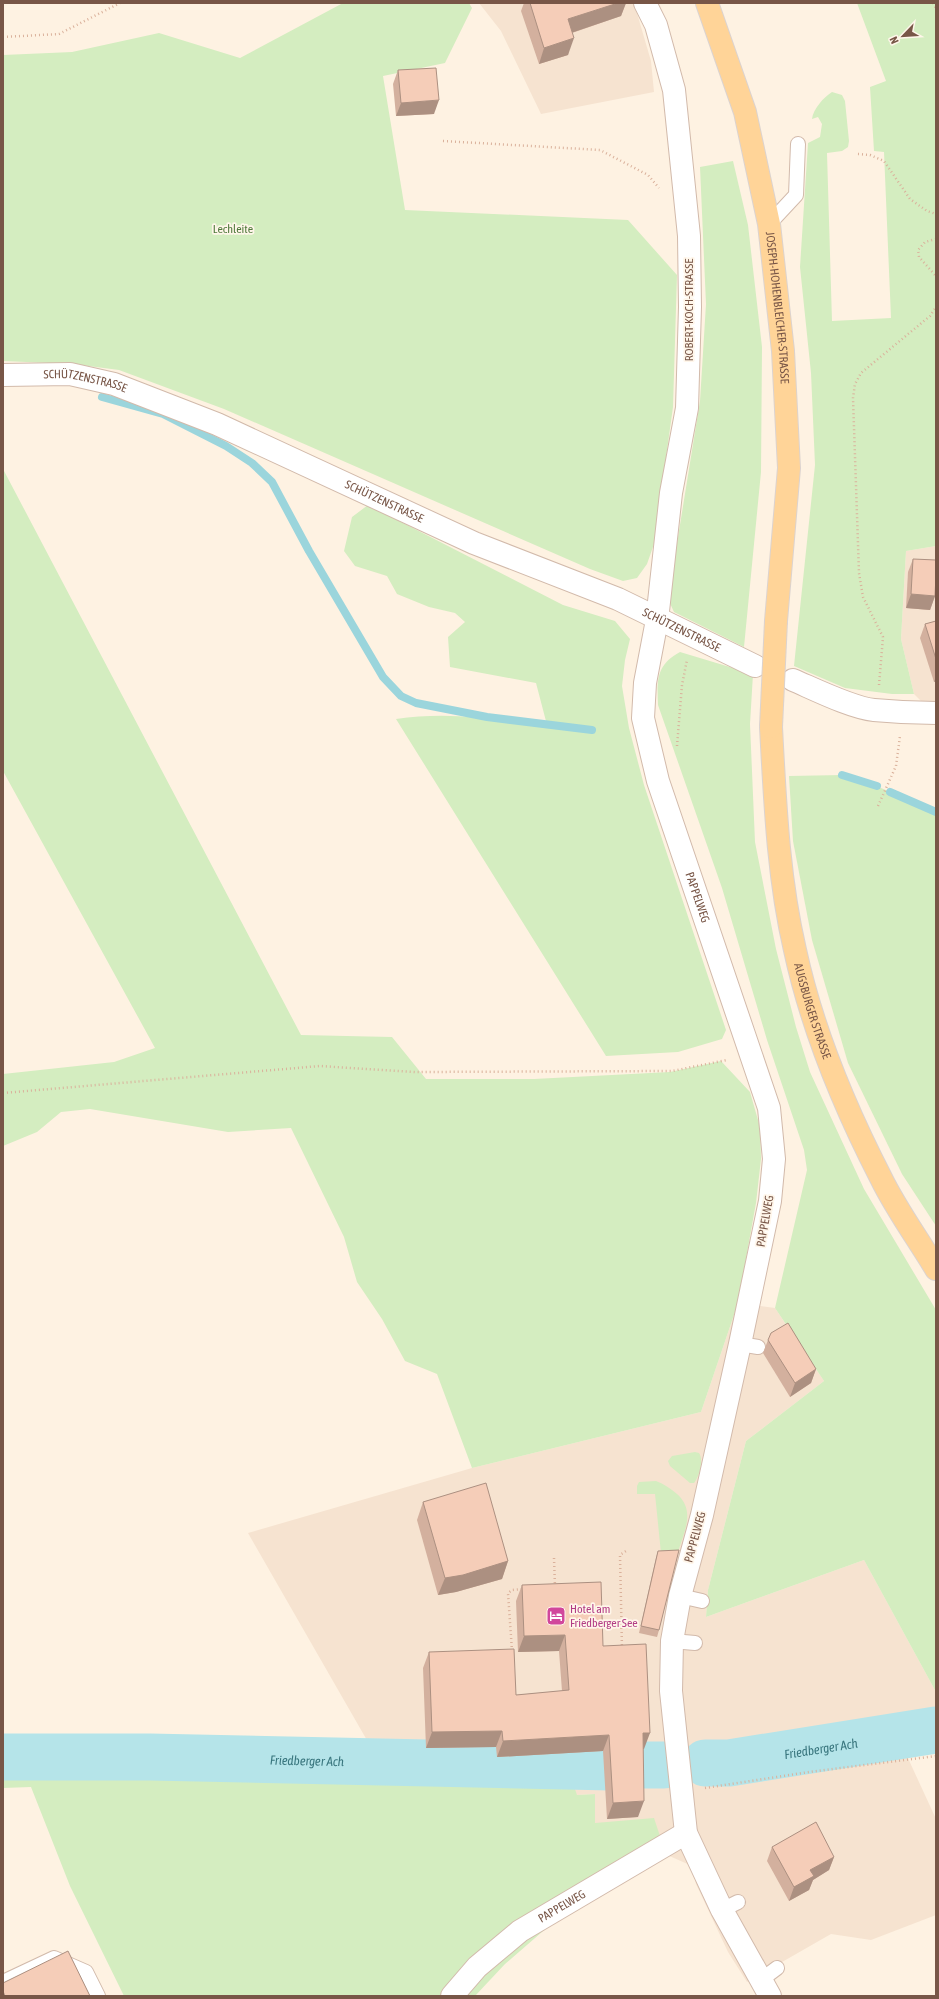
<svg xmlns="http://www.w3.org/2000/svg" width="939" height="1999" font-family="'Asap Condensed',sans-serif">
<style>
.residential{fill:#f6e3d0}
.green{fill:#d4edc0}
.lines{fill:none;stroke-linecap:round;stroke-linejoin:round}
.stream{stroke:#9bd5dc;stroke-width:8}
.river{stroke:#b5e4e9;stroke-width:47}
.service-casing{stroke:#d2baab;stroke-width:16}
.minor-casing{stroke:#d2baab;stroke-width:24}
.primary-casing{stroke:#dcd3cf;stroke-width:24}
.path{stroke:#dab19b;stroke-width:2.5;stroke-dasharray:1 3;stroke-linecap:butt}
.service{stroke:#fff;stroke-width:14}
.minor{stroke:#fff;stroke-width:22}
.primary{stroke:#ffd498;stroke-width:22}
.primary-bridge-casing{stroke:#dcd3cf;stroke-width:24;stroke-linecap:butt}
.primary-bridge{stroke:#ffd498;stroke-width:22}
.wall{fill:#d3b09e}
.shaded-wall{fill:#ac9081}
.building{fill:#f5cdb8;stroke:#ac9081}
.labels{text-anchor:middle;stroke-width:3.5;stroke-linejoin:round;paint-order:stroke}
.park-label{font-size:12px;fill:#50793b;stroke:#fff6ea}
.street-label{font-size:12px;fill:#785647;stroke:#fff6ea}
.hotel-label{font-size:12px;fill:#b23c85;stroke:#fff6ea;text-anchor:start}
.water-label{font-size:13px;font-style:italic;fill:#39767e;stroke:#fff6ea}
</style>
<rect width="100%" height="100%" fill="#fef2e2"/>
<!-- residential -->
<g class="residential">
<path d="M 479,3 L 634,3 L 651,61 L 654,92 L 541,114 L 501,31 Z"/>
<path d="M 936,546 L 936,716 L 914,694 L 901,639 L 906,551 Z"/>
<path d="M 738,1303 L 775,1308 L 824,1381 L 746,1441 L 708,1590 L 706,1617 L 864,1560 L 936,1692 L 936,1752 L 907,1756 L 936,1819 L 936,1915 L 871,1940 L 831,1934 L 747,1982 L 728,1952 L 696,1884 L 692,1866 L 595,1823 L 595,1794 L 577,1795 L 372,1749 L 248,1533 L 472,1468 L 701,1412 Z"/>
</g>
<!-- green -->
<g class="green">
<path d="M 343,3 L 469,3 L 472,8 L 445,63 L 383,76 L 405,210 L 628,220 L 677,275 L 673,407 L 654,544 L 647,564 L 637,578 L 623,581 L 590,569 L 224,409 L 119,370 L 73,364 L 3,361 L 3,55 L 72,52 L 159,33 L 240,58 Z"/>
<path d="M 857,3 L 936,3 L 936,546 L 906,551 L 901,639 L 914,694 L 892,694 L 845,688 L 794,666 L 815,465 L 811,373 L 800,267 L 808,143 L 820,137 L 822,124 L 818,117 L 812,119 C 813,109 824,97 832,92 L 842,95 L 845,101 L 849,141 L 848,147 L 842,151 L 827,153 L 832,321 L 891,318 L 884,152 L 874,151 L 870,87 L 886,81 Z"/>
<path d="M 733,161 L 748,225 L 762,347 L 761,472 L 744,647 L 674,612 L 668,599 L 700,401 L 706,304 L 700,167 Z"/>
<path d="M 3,469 L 301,1035 L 392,1037 L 426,1079 L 534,1079 L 670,1072 L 721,1061 L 750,1092 L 760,1127 L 761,1159 L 756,1203 L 738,1303 L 701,1412 L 472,1468 L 437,1374 L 405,1361 L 382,1319 L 357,1282 L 344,1237 L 291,1128 L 228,1132 L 90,1109 L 61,1112 L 37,1132 L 3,1146 L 3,1074 L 114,1062 L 155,1048 L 3,771 Z"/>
<path d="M 368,505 L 563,605 L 615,621 L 630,639 L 625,660 L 622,686 L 629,728 L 644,785 L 726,1030 L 722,1039 L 678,1052 L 606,1056 L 396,719 C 446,711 498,719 547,725 L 536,683 L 450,667 L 448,637 L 465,622 L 455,613 L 429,607 L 397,594 L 387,576 L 355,566 L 344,551 L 352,517 Z"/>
<path d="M 680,652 L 753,674 L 750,724 L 755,842 L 776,949 L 796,1027 L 810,1072 L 864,1189 L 936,1310 L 936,1692 L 864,1560 L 706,1617 L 708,1590 L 746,1441 L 824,1381 L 775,1308 L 807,1170 L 804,1150 L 767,1040 L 722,888 L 658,705 C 657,680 656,665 680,652 Z"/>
<path d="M 842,775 L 865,781 L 936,812 L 936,1226 L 902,1174 L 848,1063 L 812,940 L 793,841 L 789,776 Z"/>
<path d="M 695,1452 L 699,1453 C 704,1460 699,1477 694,1483 L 690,1483 L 670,1466 L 668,1461 L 672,1456 Z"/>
<path d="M 656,1481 C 664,1484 671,1489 677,1494 C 696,1511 684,1532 678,1552 L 661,1553 L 655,1494 L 637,1494 L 637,1486 L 639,1482 Z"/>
<path d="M 3,1744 L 142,1750 L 247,1748 L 372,1749 L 412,1757 L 566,1763 L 577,1795 L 595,1794 L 595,1823 L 654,1818 L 663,1845 L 550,1925 L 505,1964 L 475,1996 L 124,1996 L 70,1886 L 31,1787 L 3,1788 Z"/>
</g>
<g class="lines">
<!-- stream -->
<g class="stream">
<path d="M 102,397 L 163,414 L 226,446 L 252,463 L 272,482 L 309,551 L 383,677 L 401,696 L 416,703 L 487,717 L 592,730"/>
<path d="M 842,775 L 877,786"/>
<path d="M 890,792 L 936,812"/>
</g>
<!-- river -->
<g class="river">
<path id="s1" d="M 3,1757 L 150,1757 L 611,1767"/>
<path id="s2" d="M 705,1763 L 729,1763 L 936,1730"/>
<path d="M 645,1765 L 664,1765"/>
</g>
<!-- service casing -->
<g class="service-casing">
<g id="service">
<path d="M 769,224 L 796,195 L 798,144"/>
<path d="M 740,1344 L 758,1347"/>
<path d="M 680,1596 L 702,1601"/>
<path d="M 672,1641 L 695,1643"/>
<path d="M 722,1910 L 738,1902"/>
<path d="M 761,1980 L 777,1968"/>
<path d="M 3,1982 L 54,1958 L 86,1972 L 98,1996"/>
</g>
</g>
<!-- minor casing -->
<g class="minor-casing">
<g id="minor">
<path id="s3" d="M 645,3 L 656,25 L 674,90 L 689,236 L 690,307 L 687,408 L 671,493 L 657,620 L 645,683 L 643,718 L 658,781 L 769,1108 L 774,1159 L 770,1201 L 740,1344 L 702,1515 L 680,1596 L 672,1641 L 671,1691 L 686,1833 L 722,1910 L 770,1996"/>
<path id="s4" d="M 3,375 L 70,374 L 114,384 L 217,424 L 474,543 L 618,599 L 755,666"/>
<path d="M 793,680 C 814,689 852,708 874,710 C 895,712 915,713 936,713"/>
<path id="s5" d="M 452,1996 L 477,1967 L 520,1931 L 686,1833"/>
</g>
</g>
<!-- primary casing -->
<g class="primary-casing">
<g id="primary">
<path id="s6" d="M 707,3 L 745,112 L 769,224 L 783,351 L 789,468 L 776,621"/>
<path id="s7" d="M 771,727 C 775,801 778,877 795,950 C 812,1029 844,1106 881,1178 C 896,1209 918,1239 936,1269"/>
</g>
</g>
<!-- path -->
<g class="path">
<path d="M 933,3 L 936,8"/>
<path d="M 3,37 L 59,34 L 120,3"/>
<path d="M 443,141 L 600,150 L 648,175 L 659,188"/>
<path d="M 858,154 L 870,155 L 884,161 L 910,199 L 927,211 L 936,214"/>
<path d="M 936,239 L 925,242 L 918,250 L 919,257 L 936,276"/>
<path d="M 879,685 L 883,637 L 863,597 L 859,573 L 853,398 L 855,384 L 861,373 L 930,316 L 936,307"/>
<path d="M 677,746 L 682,685 L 687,660"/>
<path d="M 878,806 L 896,766 L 900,736"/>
<path d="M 3,1093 L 320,1066 L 415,1072 L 672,1071 L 727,1060"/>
<path d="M 554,1558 L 555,1587"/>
<path d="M 622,1649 L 620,1555 L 626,1551"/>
<path d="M 512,1651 L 508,1593 L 512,1590 L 523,1589"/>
<path d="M 705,1788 L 809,1772 L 936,1756"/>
</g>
<!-- service -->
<use href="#service" class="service"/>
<!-- minor -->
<use href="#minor" class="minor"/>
<!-- primary -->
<use href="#primary" class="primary"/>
<!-- primary-bridge casing -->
<g class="primary-bridge-casing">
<path id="primary-bridge" d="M 771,727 L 776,621"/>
</g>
<!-- primary-bridge -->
<use href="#primary-bridge" class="primary-bridge"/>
</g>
<!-- wall -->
<g class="wall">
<path d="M 524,3 L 626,3 L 621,16 L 572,33 L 568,55 L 539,64 L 521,11 Z"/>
<path d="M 398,70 L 434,114 L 396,116 L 393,84 Z"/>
<path d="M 913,559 L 935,596 L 930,610 L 906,608 L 908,572 Z"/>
<path d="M 936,621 L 936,681 L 934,682 L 920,638 L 925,624 Z"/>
<path d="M 768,1340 L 816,1369 L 811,1383 L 790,1397 L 763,1353 Z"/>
<path d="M 423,1502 L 508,1561 L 502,1579 L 456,1592 L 438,1595 L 417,1520 Z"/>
<path d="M 658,1551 L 659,1630 L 657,1637 L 639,1633 L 656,1558 Z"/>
<path d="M 522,1585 L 603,1646 L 644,1749 L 643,1749 L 638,1817 L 607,1819 L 603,1751 L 497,1757 L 496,1747 L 426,1748 L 423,1668 L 429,1652 L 516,1695 L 562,1691 L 559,1651 L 518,1652 L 516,1601 Z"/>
<path d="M 772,1847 L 834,1857 L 829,1870 L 813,1880 L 809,1890 L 789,1901 L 767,1861 Z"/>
</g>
<!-- shaded-wall -->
<g class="shaded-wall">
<path d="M 618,3 L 626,3 L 621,16 L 562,36 L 568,19 Z"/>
<path d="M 574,38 L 568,55 L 539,64 L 544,48 Z"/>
<path d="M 439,100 L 434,114 L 396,116 L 401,103 Z"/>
<path d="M 911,594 L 935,596 L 930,610 L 906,608 Z"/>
<path d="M 936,676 L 936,681 L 934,682 Z"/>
<path d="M 816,1369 L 811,1383 L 790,1397 L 795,1383 Z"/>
<path d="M 508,1561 L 502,1579 L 456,1592 L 438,1595 L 445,1578 Z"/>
<path d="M 565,1635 L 559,1651 L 518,1652 L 524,1636 Z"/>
<path d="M 502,1731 L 496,1747 L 426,1748 L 432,1732 Z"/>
<path d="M 643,1733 L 650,1733 L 644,1749 L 637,1749 Z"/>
<path d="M 609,1735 L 603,1751 L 497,1757 L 503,1741 Z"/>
<path d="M 644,1801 L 638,1817 L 607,1819 L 613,1803 Z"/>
<path d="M 834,1857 L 829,1870 L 813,1880 L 809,1890 L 789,1901 L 794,1887 L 810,1870 Z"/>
</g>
<!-- building -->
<g class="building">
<path d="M 530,3 L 618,3 L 568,19 L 574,38 L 544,48 Z"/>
<path d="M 436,68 L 439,100 L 401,103 L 398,70 Z"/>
<path d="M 913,559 L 936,560 L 936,575 L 935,596 L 911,594 Z"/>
<path d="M 936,621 L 936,659 L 925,624 Z"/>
<path d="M 788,1323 L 816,1369 L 795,1383 L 768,1340 L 771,1333 Z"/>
<path d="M 486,1483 L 508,1561 L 463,1575 L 445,1578 L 423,1502 Z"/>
<path d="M 679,1550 L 659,1630 L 641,1626 L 658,1551 Z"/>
<path d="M 601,1582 L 603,1646 L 646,1644 L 650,1733 L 643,1733 L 644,1801 L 613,1803 L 609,1735 L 503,1741 L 502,1731 L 432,1732 L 429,1652 L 514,1649 L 516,1695 L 569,1690 L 565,1635 L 524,1636 L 522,1585 Z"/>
<path d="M 816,1822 L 834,1857 L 810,1870 L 814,1876 L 794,1887 L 772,1847 Z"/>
<path d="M 68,1951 L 90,1996 L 5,1996 L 3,1991 L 3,1983 Z"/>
</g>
<!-- icons -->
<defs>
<g id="hotel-square" transform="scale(1)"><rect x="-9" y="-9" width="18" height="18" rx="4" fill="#d1479c" stroke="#fff6ea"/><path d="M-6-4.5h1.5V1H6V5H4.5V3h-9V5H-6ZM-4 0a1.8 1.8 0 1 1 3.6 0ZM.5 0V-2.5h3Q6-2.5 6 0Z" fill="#fff"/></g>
</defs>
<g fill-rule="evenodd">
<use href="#hotel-square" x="556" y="1616"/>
</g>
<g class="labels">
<!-- park labels -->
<g class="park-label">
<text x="233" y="233">Lechleite</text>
</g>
<!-- street labels -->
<g class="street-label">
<text dy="4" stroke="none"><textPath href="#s6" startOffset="314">JOSEPH-HOHENBLEICHER-STRASSE</textPath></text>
<text transform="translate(689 310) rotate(-90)" y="4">ROBERT-KOCH-STRASSE</text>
<text dy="4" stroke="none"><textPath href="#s4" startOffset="83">SCHÜTZENSTRASSE</textPath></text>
<text dy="4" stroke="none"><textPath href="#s4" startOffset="407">SCHÜTZENSTRASSE</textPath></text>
<text dy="4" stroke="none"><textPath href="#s4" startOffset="731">SCHÜTZENSTRASSE</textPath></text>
<text dy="4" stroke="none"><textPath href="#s3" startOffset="912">PAPPELWEG</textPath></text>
<text dy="4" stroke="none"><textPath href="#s7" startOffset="288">AUGSBURGER STRASSE</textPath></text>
<text transform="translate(765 1221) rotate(-80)" y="4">PAPPELWEG</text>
<text transform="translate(695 1537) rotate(-75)" y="4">PAPPELWEG</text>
<text dy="4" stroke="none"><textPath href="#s5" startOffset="143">PAPPELWEG</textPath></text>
</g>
<!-- hotel labels -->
<g class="hotel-label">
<text x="570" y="1613">Hotel am<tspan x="570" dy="14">Friedberger See</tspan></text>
</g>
<!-- water labels -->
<g class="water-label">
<text dy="5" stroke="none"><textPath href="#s2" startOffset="117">Friedberger Ach</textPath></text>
<text dy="5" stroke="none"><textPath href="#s1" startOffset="304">Friedberger Ach</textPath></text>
</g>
</g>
<!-- border -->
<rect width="939" height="1999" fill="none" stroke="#785647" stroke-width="8"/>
<!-- north arrow -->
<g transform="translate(903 36) rotate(245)" stroke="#fff6ea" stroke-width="3" paint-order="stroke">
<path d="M0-3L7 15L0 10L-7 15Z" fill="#785647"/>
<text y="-6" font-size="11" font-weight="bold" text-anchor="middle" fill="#785647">N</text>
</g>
</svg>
